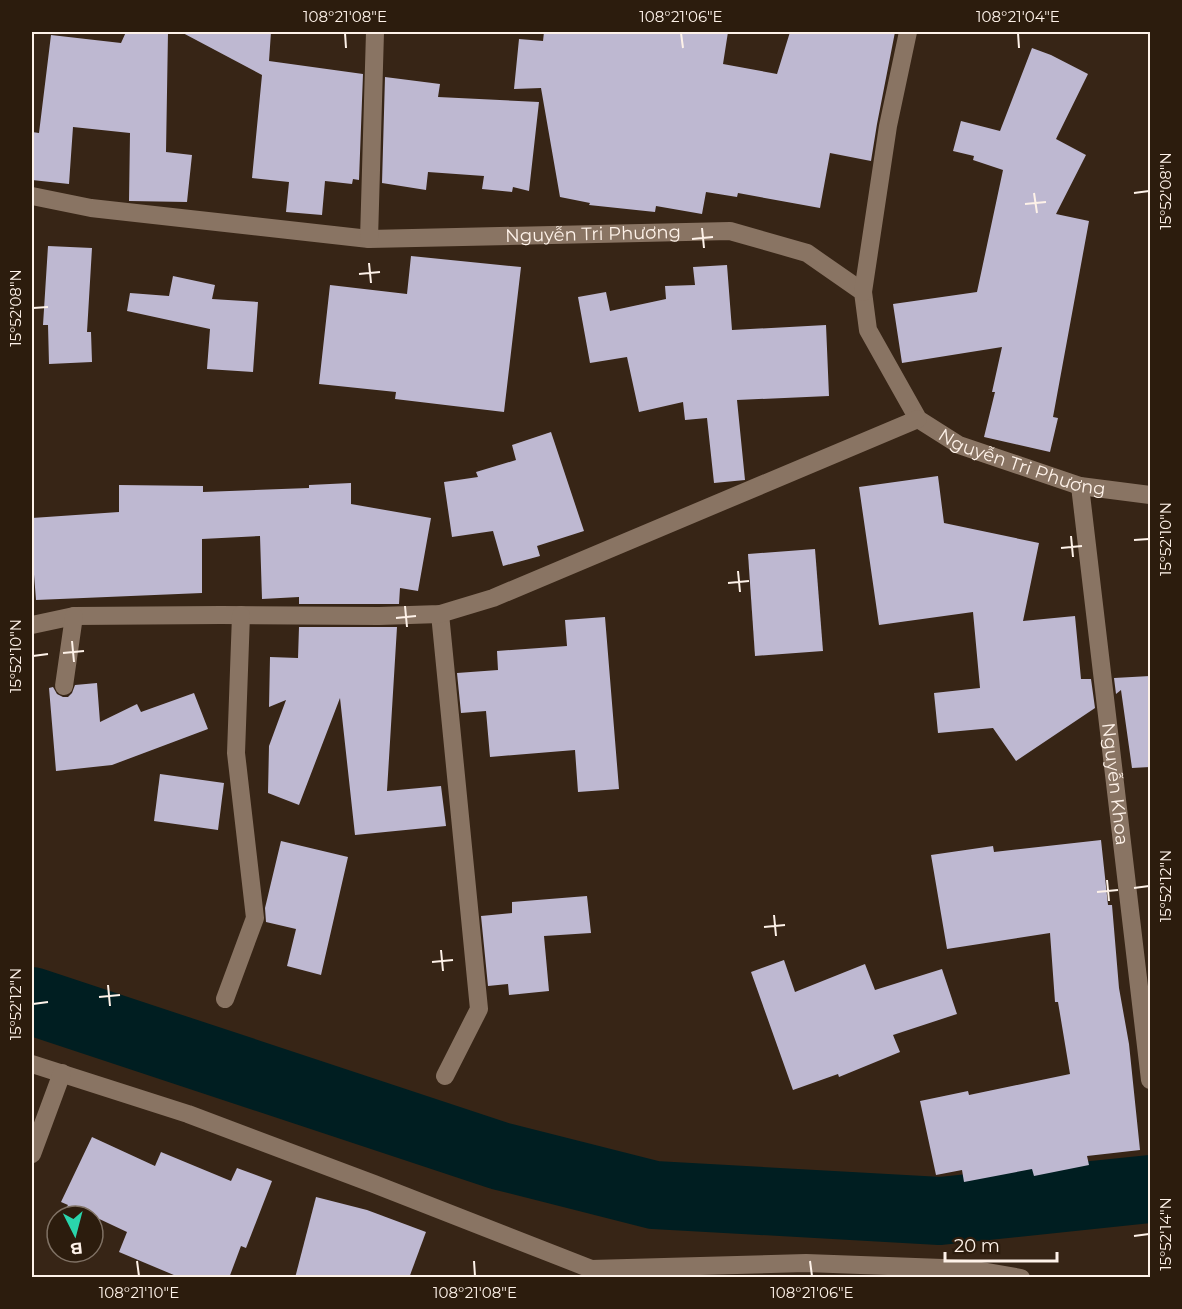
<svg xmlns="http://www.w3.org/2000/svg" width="1182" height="1309" font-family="Montserrat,sans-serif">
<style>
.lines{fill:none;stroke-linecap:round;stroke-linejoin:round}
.river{stroke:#001e21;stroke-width:68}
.building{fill:#beb8d1}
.minor{stroke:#897463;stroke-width:18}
.ticks{fill:none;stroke:#fef2e9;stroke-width:2}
.labels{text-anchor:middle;stroke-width:6;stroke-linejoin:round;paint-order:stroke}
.street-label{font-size:18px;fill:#fef2e9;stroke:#2c1c0d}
.neatline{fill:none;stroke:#fef2e9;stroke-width:2}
.ticks-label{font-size:15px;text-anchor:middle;fill:#fef2e9}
</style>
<rect width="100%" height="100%" fill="#372516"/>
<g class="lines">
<!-- river -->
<path class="river" d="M 32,1001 L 500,1156 L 654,1195 L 940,1211 L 1150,1189"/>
</g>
<!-- building -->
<g class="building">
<path d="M 126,32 L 168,32 L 166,152 L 192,155 L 187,202 L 129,201 L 130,133 L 73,127 L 69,184 L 32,180 L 32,132 L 39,133 L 51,35 L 121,43 Z"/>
<path d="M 181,32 L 271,32 L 269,61 L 363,74 L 359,180 L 353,179 L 352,184 L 325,181 L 322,215 L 286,212 L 289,182 L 252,178 L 262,75 Z"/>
<path d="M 544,32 L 728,32 L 723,64 L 777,74 L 790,32 L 895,32 L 877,124 L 871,161 L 830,153 L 820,208 L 738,193 L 737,197 L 706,192 L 702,214 L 656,206 L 655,212 L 589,205 L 590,203 L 560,197 L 541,88 L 514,89 L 519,39 L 543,41 Z"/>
<path d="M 1032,48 L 1051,55 L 1088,74 L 1056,139 L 1086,155 L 1056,214 L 1089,221 L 1053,417 L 1058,418 L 1050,452 L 984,437 L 995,392 L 992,392 L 1002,347 L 902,363 L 893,304 L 977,292 L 1003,170 L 973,160 L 974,156 L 953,151 L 961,121 L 1000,131 Z"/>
<path d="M 385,77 L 440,84 L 438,97 L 539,102 L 529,191 L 513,187 L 512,192 L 482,189 L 484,176 L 428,172 L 426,190 L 382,183 Z"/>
<path d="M 48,246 L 92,248 L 87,332 L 91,332 L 92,362 L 49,364 L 48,325 L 43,325 Z"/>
<path d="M 411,256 L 521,267 L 504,412 L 395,399 L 396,392 L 319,384 L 330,285 L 407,294 Z"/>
<path d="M 727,265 L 732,330 L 826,325 L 829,396 L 737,400 L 745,480 L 714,483 L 707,418 L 685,420 L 683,402 L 639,412 L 627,357 L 590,363 L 578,297 L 606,292 L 610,311 L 666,299 L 665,286 L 695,285 L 693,267 Z"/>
<path d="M 173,276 L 215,285 L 212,299 L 258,302 L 253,372 L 207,369 L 210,329 L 127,311 L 130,293 L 169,296 Z"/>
<path d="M 551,432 L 584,531 L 537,546 L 540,556 L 503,566 L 493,531 L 452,537 L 444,482 L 478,477 L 476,472 L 516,460 L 512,445 Z"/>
<path d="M 938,476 L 944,523 L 1039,543 L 1023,621 L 1075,616 L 1081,679 L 1091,679 L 1095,708 L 1016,761 L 993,728 L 938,733 L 934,693 L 980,688 L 973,612 L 879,625 L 859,487 Z"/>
<path d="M 351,483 L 351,504 L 431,518 L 418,591 L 400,588 L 399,604 L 299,604 L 299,597 L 262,599 L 260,536 L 202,539 L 202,593 L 36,600 L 32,549 L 32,518 L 119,512 L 119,485 L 203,486 L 203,492 L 309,488 L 309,485 Z"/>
<path d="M 815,549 L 823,651 L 755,656 L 748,554 Z"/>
<path d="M 605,617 L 619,789 L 578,792 L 575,750 L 490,757 L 486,711 L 461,713 L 457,673 L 498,670 L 497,651 L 567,646 L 565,620 Z"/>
<path d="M 299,627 L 397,627 L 387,791 L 441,786 L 446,826 L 355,835 L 340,698 L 299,805 L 268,793 L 269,746 L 286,700 L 269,707 L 270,657 L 298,658 Z"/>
<path d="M 1150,676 L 1150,767 L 1132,768 L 1121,690 L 1116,694 L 1114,678 Z"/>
<path d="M 97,683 L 100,722 L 137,704 L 141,712 L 194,693 L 208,729 L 112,765 L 56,771 L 49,688 L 53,687 L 57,694 L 63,697 L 68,697 L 72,693 L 75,685 Z"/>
<path d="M 160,774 L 224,783 L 218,830 L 154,821 Z"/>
<path d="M 1101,840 L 1108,905 L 1112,905 L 1119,988 L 1129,1044 L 1140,1150 L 1087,1156 L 1089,1165 L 1034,1176 L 1032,1169 L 964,1182 L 962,1170 L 936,1175 L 920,1101 L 968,1091 L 969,1095 L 1070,1074 L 1058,1002 L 1055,1002 L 1050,933 L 947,949 L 931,855 L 993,846 L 994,852 Z"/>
<path d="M 281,841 L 348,857 L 321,975 L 287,966 L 296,929 L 266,922 L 265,908 Z"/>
<path d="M 587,896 L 591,933 L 544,936 L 549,991 L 509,995 L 508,984 L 488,986 L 481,916 L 512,913 L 512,902 Z"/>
<path d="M 784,960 L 795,992 L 865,964 L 875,990 L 942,969 L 957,1014 L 893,1035 L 900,1052 L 839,1077 L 838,1074 L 793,1090 L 751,972 Z"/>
<path d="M 92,1137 L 155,1166 L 161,1152 L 231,1181 L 237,1168 L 272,1181 L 246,1248 L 241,1246 L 229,1278 L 181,1278 L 119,1252 L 127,1232 L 93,1216 L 61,1216 L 68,1205 L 61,1202 Z"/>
<path d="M 316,1197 L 367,1210 L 426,1232 L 409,1278 L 295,1278 Z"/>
</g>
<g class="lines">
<!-- minor -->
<g class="minor">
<path id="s1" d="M 32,196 L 91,208 L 369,239 L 730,231 L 807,253 L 863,292 L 868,330 L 918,419 L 959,445 L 1080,486 L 1150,495"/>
<path d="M 369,239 L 375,32"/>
<path d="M 863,292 L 888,126 L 908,32"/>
<path id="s2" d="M 1080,486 L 1150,1080"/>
<path d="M 440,614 L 479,1009 L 445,1076"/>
<path d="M 32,625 L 74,616 L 221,615 L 379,616 L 440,614 L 493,598 L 918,419"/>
<path d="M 64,686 L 74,616"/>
<path d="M 225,999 L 255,918 L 236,753 L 241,615"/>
<path d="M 32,1064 L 188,1114 L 374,1184 L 591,1269 L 806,1263 L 970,1269 L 1021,1278"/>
<path d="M 32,1154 L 62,1073"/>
</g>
</g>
<!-- ticks -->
<path class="ticks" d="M 345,33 L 346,48M 681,33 L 683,48M 1018,33 L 1019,48M 1034,193 L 1037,213M 1134,193 L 1149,191M 1025,204 L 1046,202M 702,228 L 704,248M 692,239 L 713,237M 369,263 L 371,283M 359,274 L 380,272M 33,308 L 48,307M 1071,536 L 1073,557M 1134,540 L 1149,539M 1061,548 L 1082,546M 738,571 L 740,592M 728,583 L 749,581M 405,606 L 407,627M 396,618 L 416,616M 72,641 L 74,662M 63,653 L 84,651M 33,656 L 48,654M 1107,880 L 1109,901M 1134,888 L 1149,886M 1097,892 L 1118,890M 774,915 L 776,936M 764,927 L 785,925M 441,950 L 443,971M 432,962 L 453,960M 108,985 L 110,1006M 99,997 L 120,995M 33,1004 L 48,1002M 1134,1236 L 1149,1234M 137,1261 L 139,1276M 474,1261 L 475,1276M 810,1261 L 812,1276"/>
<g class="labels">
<!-- street labels -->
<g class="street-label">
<text dy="6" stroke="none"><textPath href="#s1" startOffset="564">Nguyễn Tri Phương</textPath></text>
<text dy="6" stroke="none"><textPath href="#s1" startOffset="1104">Nguyễn Tri Phương</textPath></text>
<text dy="6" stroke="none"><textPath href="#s2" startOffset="300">Nguyễn Khoa</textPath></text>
</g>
</g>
<!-- border -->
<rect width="1182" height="1309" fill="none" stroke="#2c1c0d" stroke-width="66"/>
<!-- north arrow -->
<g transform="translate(75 1234) rotate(174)"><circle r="28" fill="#2c1c0d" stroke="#807265" stroke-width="1.5"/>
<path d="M0-4.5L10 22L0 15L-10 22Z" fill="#2ad5ac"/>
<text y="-9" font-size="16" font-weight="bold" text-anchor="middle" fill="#fef2e9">B</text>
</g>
<!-- scale -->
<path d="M945 1252v9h112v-9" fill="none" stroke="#fef2e9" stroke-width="3"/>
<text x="954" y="1252" font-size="18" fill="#fef2e9" stroke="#2c1c0d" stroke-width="4.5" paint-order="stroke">20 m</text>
<rect x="33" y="33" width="1116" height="1243" class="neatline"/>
<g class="ticks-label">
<text x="345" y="22">108°21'08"E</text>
<text x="681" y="22">108°21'06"E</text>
<text x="1018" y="22">108°21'04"E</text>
<text transform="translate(1166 191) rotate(-90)" y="5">15°52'08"N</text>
<text transform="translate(16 308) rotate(-90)" y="5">15°52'08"N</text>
<text transform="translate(1166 539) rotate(-90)" y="5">15°52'10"N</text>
<text transform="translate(16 656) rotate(-90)" y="5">15°52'10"N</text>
<text transform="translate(1166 886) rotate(-90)" y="5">15°52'12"N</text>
<text transform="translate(16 1004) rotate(-90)" y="5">15°52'12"N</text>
<text transform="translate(1166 1234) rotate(-90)" y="5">15°52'14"N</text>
<text x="139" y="1298">108°21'10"E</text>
<text x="475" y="1298">108°21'08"E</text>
<text x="812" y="1298">108°21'06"E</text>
</g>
</svg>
